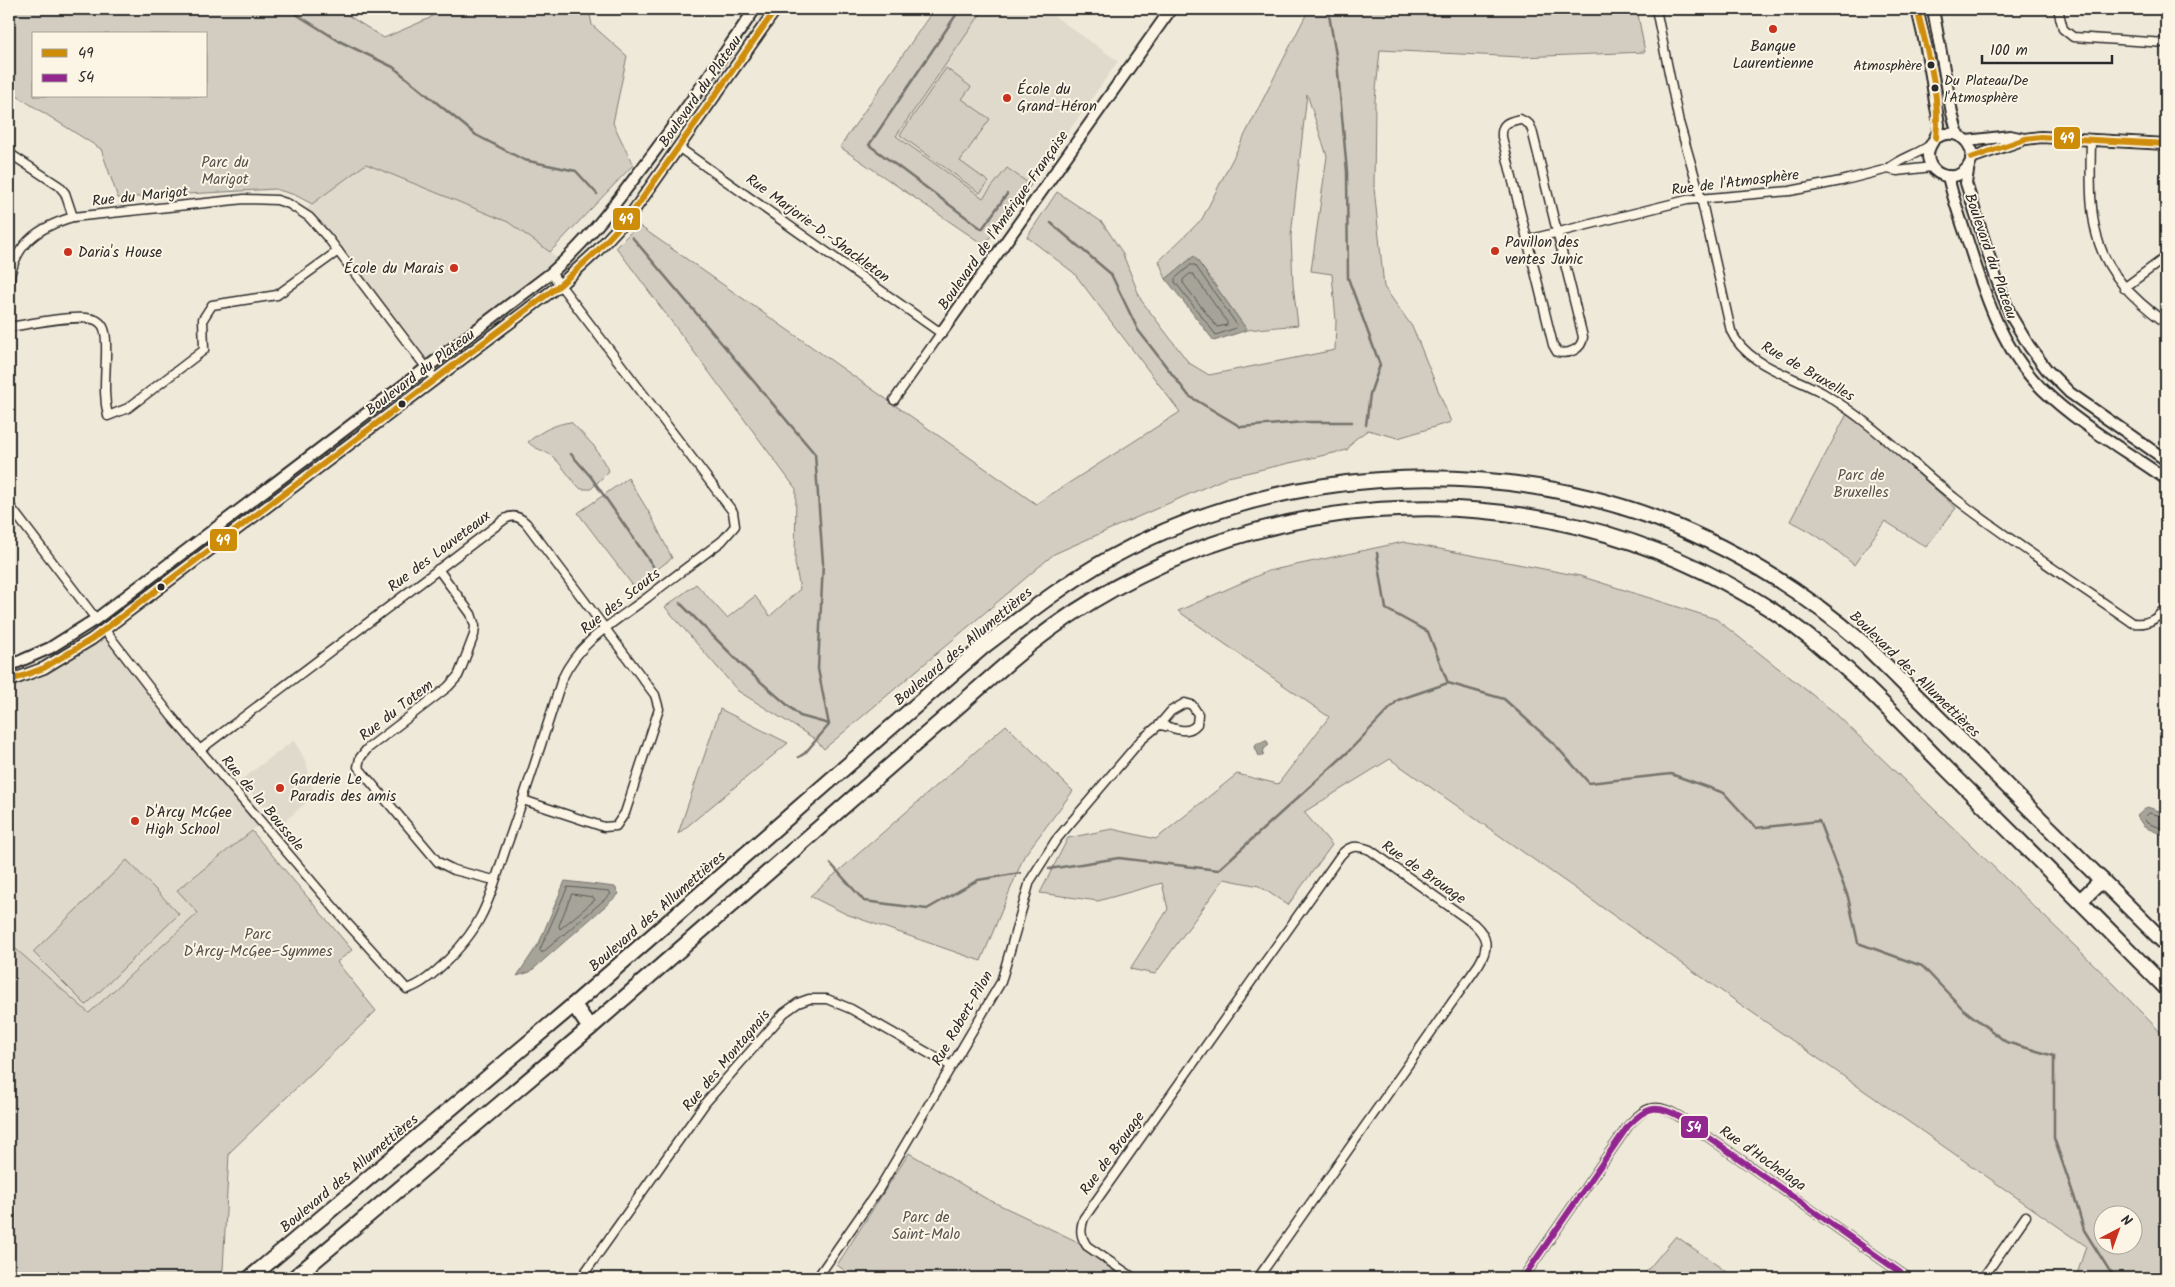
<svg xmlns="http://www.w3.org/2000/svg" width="2175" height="1287" font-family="Kalam,sans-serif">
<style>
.built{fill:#e0dacc}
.green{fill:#d2cdc0;stroke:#7e7c76;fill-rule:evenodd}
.water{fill:#a6a399;stroke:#75736d}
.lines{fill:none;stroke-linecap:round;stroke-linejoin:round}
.shore{stroke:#5c5b57;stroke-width:1}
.stream{stroke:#75736d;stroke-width:2.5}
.street-casing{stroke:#2b2b2b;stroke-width:11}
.secondary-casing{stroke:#2b2b2b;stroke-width:14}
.highway-casing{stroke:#2b2b2b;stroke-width:18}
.street{stroke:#fcf5e5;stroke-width:8}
.secondary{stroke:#fcf5e5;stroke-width:10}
.highway{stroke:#fcf5e5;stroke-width:14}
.bus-1-casing{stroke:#fcf5e5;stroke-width:10}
.bus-2-casing{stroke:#fcf5e5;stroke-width:10}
.bus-1{stroke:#ce8d09;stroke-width:6}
.bus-2{stroke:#922790;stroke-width:6}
.poi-dot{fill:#c8321e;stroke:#fcf5e5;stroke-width:2}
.bus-dot{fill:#2b2b2b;stroke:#fcf5e5;stroke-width:2}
.labels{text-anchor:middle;stroke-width:4;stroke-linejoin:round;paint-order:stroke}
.bus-label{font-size:14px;fill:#2b2b2b;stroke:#fcf5e5;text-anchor:end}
.poi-label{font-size:15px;fill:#2b2b2b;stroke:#fcf5e5;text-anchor:start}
.street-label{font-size:15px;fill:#2b2b2b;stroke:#fcf5e5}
.park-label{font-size:15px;fill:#555450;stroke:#fcf5e5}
.line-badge{stroke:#fcf5e5;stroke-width:2}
.badge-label{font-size:14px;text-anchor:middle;font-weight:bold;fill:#fff}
</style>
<rect width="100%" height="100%" fill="#efe9da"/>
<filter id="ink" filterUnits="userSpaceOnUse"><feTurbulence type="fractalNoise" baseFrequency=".02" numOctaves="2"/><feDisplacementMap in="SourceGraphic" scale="10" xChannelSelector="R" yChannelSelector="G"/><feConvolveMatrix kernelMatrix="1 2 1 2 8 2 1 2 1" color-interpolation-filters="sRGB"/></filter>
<g filter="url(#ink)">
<!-- built -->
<g class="built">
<path d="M 984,9 L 1044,9 L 1118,61 L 1031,185 L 1007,168 L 983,199 L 896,136 Z"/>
<path d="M 365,163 L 508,222 L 550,252 L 562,264 L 426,368 L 338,251 L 302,212 Z"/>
<path d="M 104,629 L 262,823 L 177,889 L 198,913 L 89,1013 L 9,943 L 9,681 L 30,674 Z"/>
<path d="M 294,740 L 306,762 L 314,796 L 279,826 L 241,780 Z"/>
</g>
<!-- green -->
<g class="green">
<path d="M 9,9 L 338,9 L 384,38 L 430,18 L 438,9 L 589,9 L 592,25 L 627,56 L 613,123 L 633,165 L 550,252 L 508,222 L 366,164 L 312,204 L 295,195 L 275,189 L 118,198 L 101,149 L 9,91 ZM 34,34 L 206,34 L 206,96 L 34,96 Z"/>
<path d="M 934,9 L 984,9 L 896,136 L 983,198 L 1007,168 L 1031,185 L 984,245 L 840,147 Z"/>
<path d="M 1309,9 L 1637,9 L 1645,52 L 1521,57 L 1380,50 L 1375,100 L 1374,187 L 1384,287 L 1413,328 L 1451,422 L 1398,438 L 1368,430 L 1354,440 L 1347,450 L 1228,477 L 1054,554 L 824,749 L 815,739 L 738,691 L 665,607 L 696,584 L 727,618 L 755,596 L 770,616 L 800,589 L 795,563 L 796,489 L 616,247 L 638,225 L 1036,504 L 1180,412 L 1074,273 L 1027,237 L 1057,192 L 1102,222 L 1122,252 L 1141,300 L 1189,363 L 1209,375 L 1335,350 L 1336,321 L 1332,274 L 1311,271 L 1327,156 L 1307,94 L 1291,236 L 1293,284 L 1298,325 L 1247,330 L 1194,256 L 1166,279 L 1159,261 L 1202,219 Z"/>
<path d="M 946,68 L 971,87 L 962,99 L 990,119 L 960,161 L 989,182 L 980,193 L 900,135 Z"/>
<path d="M 1847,414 L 1881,440 L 1956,508 L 1926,547 L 1885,521 L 1854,565 C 1834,548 1815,532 1790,521 Z"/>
<path d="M 571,422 L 594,446 L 609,471 L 591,489 L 581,489 C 570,480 563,465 552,456 C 544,450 534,449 528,442 C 541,431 555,424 571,422 Z"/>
<path d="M 628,478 L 650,514 L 672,558 L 634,587 L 578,513 Z"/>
<path d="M 1403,542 L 1580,576 L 1716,619 L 1834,712 L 2115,985 L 2166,1038 L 2166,1278 L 2076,1278 L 2086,1246 L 1390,759 L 1304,812 L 1332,845 L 1288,905 L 1259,886 L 1224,879 L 1155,974 L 1130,969 L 1168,909 L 1162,883 L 1098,901 L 1040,893 L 1068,838 L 1112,829 L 1156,839 L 1237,774 L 1278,784 L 1329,717 L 1178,611 L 1268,571 ZM 2102,1214 L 2132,1214 L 2132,1244 L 2102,1244 Z"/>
<path d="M 720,709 L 788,743 L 678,834 Z"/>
<path d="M 1006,725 L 1073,791 L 1024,856 L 981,961 L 846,914 L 810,896 Z"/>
<path d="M 252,831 L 352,950 L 337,962 L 376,1011 L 229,1153 L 223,1270 L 212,1278 L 9,1278 L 9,943 L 89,1013 L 198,913 L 177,890 Z"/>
<path d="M 127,860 L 179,914 L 86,1005 L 33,952 Z"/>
<path d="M 909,1153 L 985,1198 L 1074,1240 L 1123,1278 L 855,1278 L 837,1265 Z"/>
<path d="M 1676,1236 L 1735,1278 L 1641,1278 Z"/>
</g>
<!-- water -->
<g class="water">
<path d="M 1194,256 L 1247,330 L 1214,341 L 1166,279 Z"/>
<path d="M 1263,741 L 1267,741 L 1269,745 L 1264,749 L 1263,756 L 1259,756 L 1255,747 L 1257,743 L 1261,743 Z"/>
<path d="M 2147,807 L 2166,813 L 2166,836 L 2144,827 L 2137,816 Z"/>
<path d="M 565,881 L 615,887 L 619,894 L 530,972 L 517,976 L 539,943 Z"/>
</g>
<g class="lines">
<!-- shore -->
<g class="shore">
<path d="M 1191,265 L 1195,265 L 1237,325 L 1236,328 L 1216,335 L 1175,282 L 1175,279 Z"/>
<path d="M 1190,274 L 1193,274 L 1227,322 L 1227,325 L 1217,327 L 1183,283 L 1183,280 Z"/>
<path d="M 2166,817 L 2149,813 L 2144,818 L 2147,823 L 2166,830"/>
<path d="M 568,887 L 609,891 L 611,894 L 542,953 L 540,950 Z"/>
<path d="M 572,894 L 593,897 L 595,900 L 560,929 L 559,926 Z"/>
</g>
<!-- stream -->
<g class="stream">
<path d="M 288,9 L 339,41 L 393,67 L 476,135 L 524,160 L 576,171 L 597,194"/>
<path d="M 960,9 L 869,145 L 982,229 L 1007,194"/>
<path d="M 1328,9 L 1337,61 L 1347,172 L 1348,278 L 1380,365 L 1370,394 L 1366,425"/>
<path d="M 1051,223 L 1111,274 L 1138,330 L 1189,396 L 1241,427 L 1305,422 L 1352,422"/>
<path d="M 632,237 L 815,454 L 823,563 L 818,669 L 829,725 L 805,753 L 799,757"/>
<path d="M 571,454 L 591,477 L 653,566"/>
<path d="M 1377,553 L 1386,609 L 1428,632 L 1448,683 L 1504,699 L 1555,745 L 1589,783 L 1671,774 L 1724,793 L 1756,828 L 1819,821 L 1848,897 L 1858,943 L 1922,966 L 1963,1009 L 2006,1042 L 2054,1056 L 2054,1138 L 2075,1199 L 2084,1230 L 2114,1278"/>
<path d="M 680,603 L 746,669 L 800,716 L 829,724"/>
<path d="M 831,864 L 864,901 L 927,909 L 978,880 L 1020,873"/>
<path d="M 1049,869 L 1119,858 L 1218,870 L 1348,752 L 1398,700 L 1448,683"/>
</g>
<!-- street casing -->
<g class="street-casing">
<g id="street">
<path d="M 1656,9 L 1679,122 L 1701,198 L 1731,331 C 1746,365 1793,376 1823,393 C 1872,422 1912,464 1956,499 C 2013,543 2074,582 2133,623 C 2148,625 2158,619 2166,606"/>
<path d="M 2058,9 L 2063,29 L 2073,37 L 2166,43"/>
<path d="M 1520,119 L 1529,124 L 1532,130 L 1583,337 C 1582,349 1569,355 1557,352 L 1553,345 L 1502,137 C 1501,123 1508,122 1520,119 Z"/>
<path d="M 2091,140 C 2089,228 2090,268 2166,323"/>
<path d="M 678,147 L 941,333 L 894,400"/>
<path d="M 9,153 L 59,186 L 65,193 L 73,217"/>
<path d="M 1888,169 C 1900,158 1917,155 1930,145"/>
<path d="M 1527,240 L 1687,200 L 1790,191 L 1841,181 L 1888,169 L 1897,171 L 1932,167"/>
<path d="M 9,284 C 13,245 38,227 73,217 L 244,199 L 277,200 L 289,204 L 309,217 L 328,238 L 435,379"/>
<path d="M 2124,288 L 2166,257"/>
<path d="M 9,327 C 27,325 86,311 99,322 C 105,326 106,336 106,343 C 107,368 102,391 108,416 L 128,408 L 204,350 L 203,319 L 212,305 L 277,295 L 338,251"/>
<path d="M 9,505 L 96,619"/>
<path d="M 438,569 L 471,614 L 475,626 L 474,635 L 461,669 L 458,676 L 448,687 L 367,749 L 360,758 L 358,767 L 438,862 L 454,870 L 494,880"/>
<path d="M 104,629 L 172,717 L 347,923 L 404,986 L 407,989 C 432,982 470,939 481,916 C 492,895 498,871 506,848 C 526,792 544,736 562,679 C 579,641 616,621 648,597 C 672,578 697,560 722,541 L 735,526 L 733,512 L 551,273"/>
<path d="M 201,749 L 505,519 C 513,514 520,517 526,523 L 655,695 L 659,709 L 625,813 L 616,826 L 604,827 L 523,800"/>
<path d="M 581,1278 L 706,1102 L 784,1013 L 798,1003 L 809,999 L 827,999 L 851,1009 L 951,1066"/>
<path d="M 817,1278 L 879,1189 L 1001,982 L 1030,881 L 1056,840 L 1141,740 L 1159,725 L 1171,711 L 1185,703 L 1192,705 L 1198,714 L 1197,724 C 1186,737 1173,726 1159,725"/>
<path d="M 1134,1278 L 1087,1246 C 1080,1236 1080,1229 1084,1218 L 1340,856 C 1349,845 1357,845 1370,850 L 1474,924 C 1488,937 1489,947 1479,964 L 1258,1278"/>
<path d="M 1523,1278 L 1628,1126 C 1646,1106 1656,1102 1680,1117 L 1908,1278"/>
<path d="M 1983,1278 L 2026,1216"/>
</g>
</g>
<!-- secondary casing -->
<g class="secondary-casing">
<g id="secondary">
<path d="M 1917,9 C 1924,37 1930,66 1934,95 C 1935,105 1938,115 1939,125 C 1939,139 1924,146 1929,161 C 1933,175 1951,181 1963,172 C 1985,155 1961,122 1936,138"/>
<path d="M 1933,9 L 1952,113 L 1958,135"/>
<path d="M 1967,141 L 2010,136 L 2024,139"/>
<path d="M 1971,158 L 2025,139 L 2041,137 L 2166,144"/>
<path d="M 1969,165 L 1966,183 L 1996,278 L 2011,316 L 2029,346 L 2047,370 L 2070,393 L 2166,460"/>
<path d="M 1948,176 C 1953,199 1961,220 1968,242 C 1985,295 2002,350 2043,390 C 2079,425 2125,450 2166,479"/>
<path d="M 941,333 L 1171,9"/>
<path d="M 9,666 L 50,648 L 96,619 L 551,273 C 584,244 610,211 636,176 C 678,122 716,65 755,9"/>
<path d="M 9,681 L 44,668 L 92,639 L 561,284 L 597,251 L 632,213 L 776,9"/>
</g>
</g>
<!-- highway casing -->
<g class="highway-casing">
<g id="highway">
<path d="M 2080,901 L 2102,880"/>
<path d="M 574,1005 L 590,1028"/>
<path d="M 250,1278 L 571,1007 L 984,646 C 1025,615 1065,583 1110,558 C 1275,467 1482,454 1658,519 C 1733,548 1803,591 1864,644 L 2166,944"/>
<path d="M 294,1278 L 590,1028 L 1010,661 C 1221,479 1536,457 1770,609 C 1837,653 1892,713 1948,770 C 2021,842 2094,915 2166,988"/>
</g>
</g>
<!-- street -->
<use href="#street" class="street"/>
<!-- secondary -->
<use href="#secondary" class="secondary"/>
<!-- highway -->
<use href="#highway" class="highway"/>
<!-- bus-1 casing -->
<g class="bus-1-casing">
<g id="bus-1">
<path d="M 1917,9 C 1927,50 1941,95 1936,138"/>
<path d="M 1971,158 L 2025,139 L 2041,137 L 2166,144"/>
<path d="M 9,681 L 44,668 L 92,639 L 561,284 L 597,251 L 632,213 L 776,9"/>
</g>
</g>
<!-- bus-2 casing -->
<g class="bus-2-casing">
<path id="bus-2" d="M 1523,1278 L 1628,1126 C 1646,1107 1656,1103 1680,1117 L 1908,1278"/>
</g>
<!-- bus-1 -->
<use href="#bus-1" class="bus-1"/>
<!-- bus-2 -->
<use href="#bus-2" class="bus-2"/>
</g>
</g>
<!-- markers -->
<g class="poi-dot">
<circle cx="1773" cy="29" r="5"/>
<circle cx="1007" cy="98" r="5"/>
<circle cx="1495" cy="251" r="5"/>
<circle cx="68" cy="252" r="5"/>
<circle cx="454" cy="268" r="5"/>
<circle cx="280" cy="788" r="5"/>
<circle cx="135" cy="821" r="5"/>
</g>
<g class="bus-dot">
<circle cx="1931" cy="65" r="4.5"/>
<circle cx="1935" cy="88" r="4.5"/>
<circle cx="402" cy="404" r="4.5"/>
<circle cx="161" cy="587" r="4.5"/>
</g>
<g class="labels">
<!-- bus labels -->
<g class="bus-label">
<text x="1922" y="70">Atmosphère</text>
<text x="1944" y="85" text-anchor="start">Du Plateau/De<tspan x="1944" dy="17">l'Atmosphère</tspan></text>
</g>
<!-- poi labels -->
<g class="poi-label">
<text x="1773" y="51" text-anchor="middle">Banque<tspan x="1773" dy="17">Laurentienne</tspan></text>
<text x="1017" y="94">École du<tspan x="1017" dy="17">Grand-Héron</tspan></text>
<text x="1505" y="247">Pavillon des<tspan x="1505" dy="17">ventes Junic</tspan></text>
<text x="78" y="257">Daria's House</text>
<text x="444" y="273" text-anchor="end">École du Marais</text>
<text x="290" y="784">Garderie Le<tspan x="290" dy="17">Paradis des amis</tspan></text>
<text x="145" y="817">D'Arcy McGee<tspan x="145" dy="17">High School</tspan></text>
</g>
<!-- street labels -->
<g class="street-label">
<text transform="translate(700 91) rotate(-55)" y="5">Boulevard du Plateau</text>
<text transform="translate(1735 182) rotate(-7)" y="5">Rue de l'Atmosphère</text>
<text transform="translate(140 196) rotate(-6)" y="5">Rue du Marigot</text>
<text transform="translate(1003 220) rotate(-55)" y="5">Boulevard de l'Amérique-Française</text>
<text transform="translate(818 228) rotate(36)" y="5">Rue Marjorie-D.-Shackleton</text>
<text transform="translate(1991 256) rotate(71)" y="5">Boulevard du Plateau</text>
<text transform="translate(1808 371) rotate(30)" y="5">Rue de Bruxelles</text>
<text transform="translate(420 372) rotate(-37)" y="5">Boulevard du Plateau</text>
<text transform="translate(439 551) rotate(-37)" y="5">Rue des Louveteaux</text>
<text transform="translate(620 601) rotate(-38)" y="5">Rue des Scouts</text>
<text transform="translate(963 646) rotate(-40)" y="5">Boulevard des Allumettières</text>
<text transform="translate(1915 674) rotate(44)" y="5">Boulevard des Allumettières</text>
<text transform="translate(396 710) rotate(-38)" y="5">Rue du Totem</text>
<text transform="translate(263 803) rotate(50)" y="5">Rue de la Boussole</text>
<text transform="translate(1424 872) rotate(35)" y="5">Rue de Brouage</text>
<text transform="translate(657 911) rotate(-41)" y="5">Boulevard des Allumettières</text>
<text transform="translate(962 1018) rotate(-60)" y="5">Rue Robert-Pilon</text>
<text transform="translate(726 1060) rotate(-50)" y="5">Rue des Montagnais</text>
<text transform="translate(1112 1153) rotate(-54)" y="5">Rue de Brouage</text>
<text transform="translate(1763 1158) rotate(35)" y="5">Rue d'Hochelaga</text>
<text transform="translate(349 1173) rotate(-40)" y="5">Boulevard des Allumettières</text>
</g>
<!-- park labels -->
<g class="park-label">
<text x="225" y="167">Parc du<tspan x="225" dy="17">Marigot</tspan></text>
<text x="1861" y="480">Parc de<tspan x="1861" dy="17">Bruxelles</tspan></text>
<text x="258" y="939">Parc<tspan x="258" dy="17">D'Arcy-McGee–Symmes</tspan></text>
<text x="926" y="1222">Parc de<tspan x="926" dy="17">Saint-Malo</tspan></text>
</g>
</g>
<g class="line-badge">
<rect x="2053" y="126" width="28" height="24" rx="5" fill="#ce8d09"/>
<rect x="612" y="207" width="29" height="24" rx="5" fill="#ce8d09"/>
<rect x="209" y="528" width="29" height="24" rx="5" fill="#ce8d09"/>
<rect x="1680" y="1115" width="29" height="24" rx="5" fill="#922790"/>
</g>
<g class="badge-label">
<text x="2067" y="143">49</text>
<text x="626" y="224">49</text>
<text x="223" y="545">49</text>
<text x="1694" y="1132">54</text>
</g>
<!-- margin -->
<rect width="2175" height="1287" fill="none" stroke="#fcf5e5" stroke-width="30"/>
<rect x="15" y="15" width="2145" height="1257" fill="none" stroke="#2b2b2b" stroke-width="2" filter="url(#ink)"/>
<!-- legend -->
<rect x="32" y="32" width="175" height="65" fill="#fcf5e5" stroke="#a8a49b"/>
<rect x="42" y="49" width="25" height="8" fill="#ce8d09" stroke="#a8a49b"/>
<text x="78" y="58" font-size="15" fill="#2b2b2b">49</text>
<rect x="42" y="74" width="25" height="8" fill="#922790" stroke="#a8a49b"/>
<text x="78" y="82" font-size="15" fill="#2b2b2b">54</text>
<!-- north arrow -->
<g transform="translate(2118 1230) rotate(41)"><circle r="24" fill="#fcf5e5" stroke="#a8a49b"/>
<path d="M0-4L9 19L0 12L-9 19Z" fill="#c8321e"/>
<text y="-8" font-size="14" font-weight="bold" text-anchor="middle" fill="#2b2b2b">N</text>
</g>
<!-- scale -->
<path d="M1982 55v8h130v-8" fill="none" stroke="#2b2b2b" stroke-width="2.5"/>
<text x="1990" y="55" font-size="15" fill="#2b2b2b" stroke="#fcf5e5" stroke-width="4" paint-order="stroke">100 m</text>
</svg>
